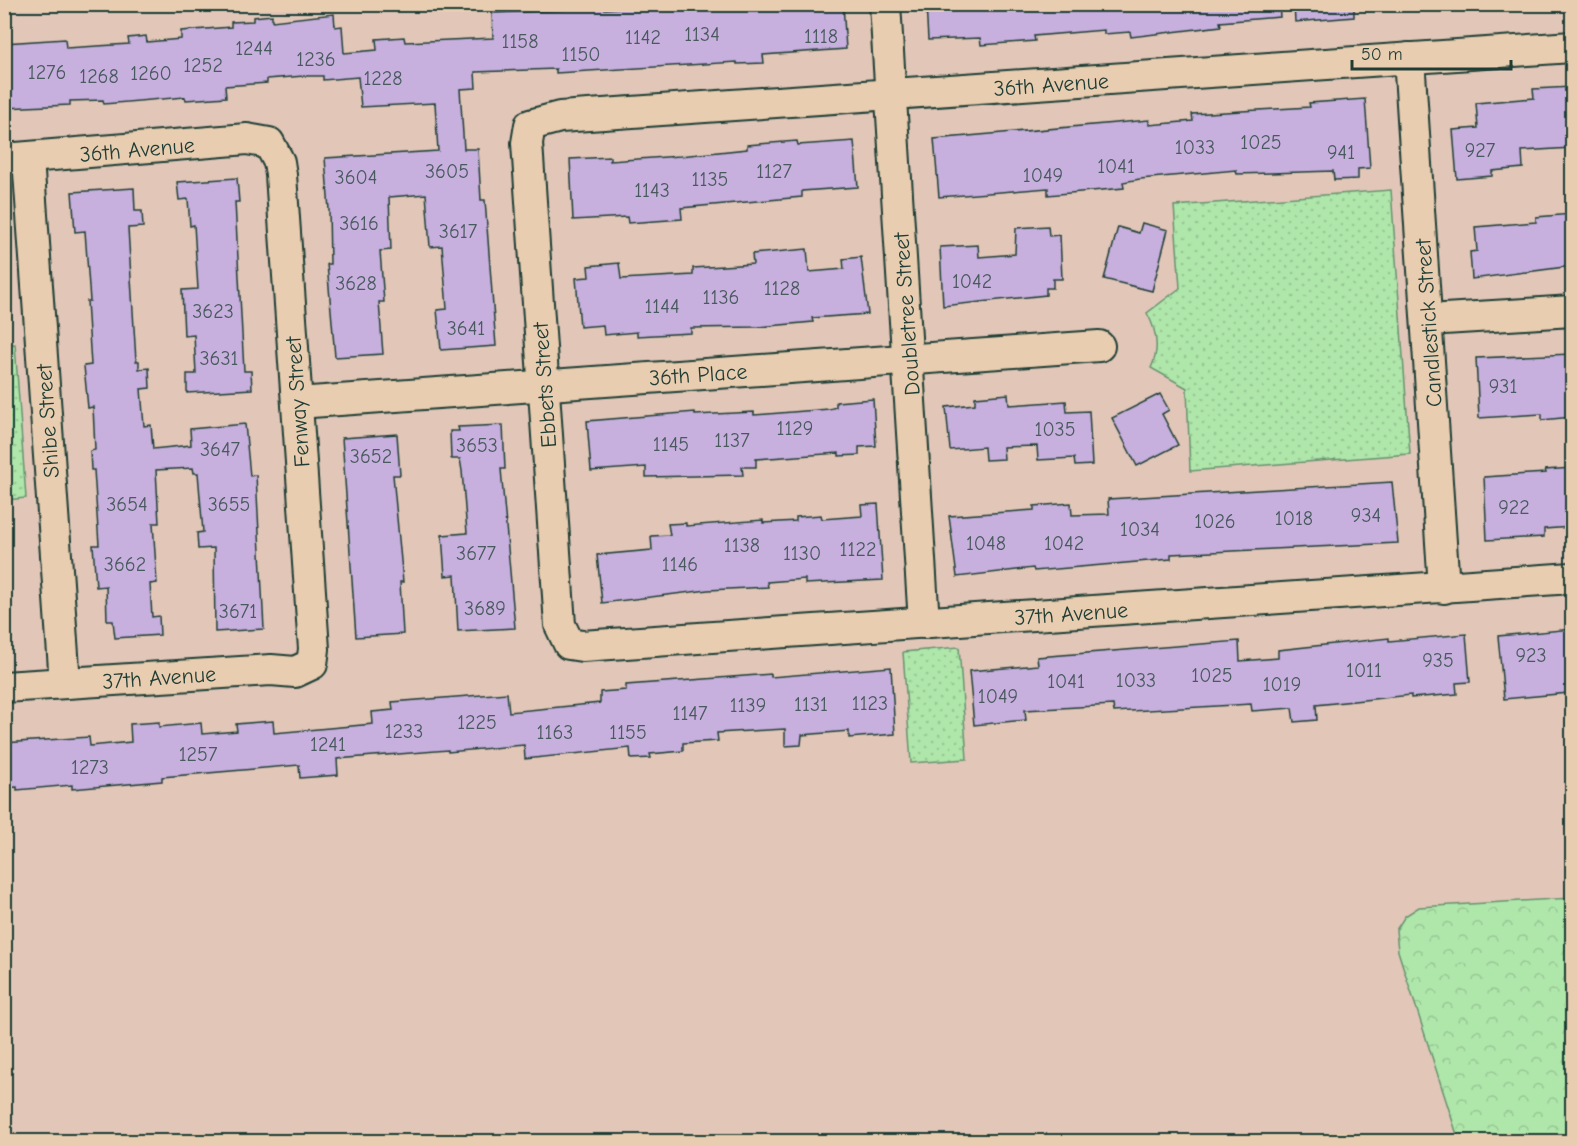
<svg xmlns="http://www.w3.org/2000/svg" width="1577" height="1146" font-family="'Comic Neue',sans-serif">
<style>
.green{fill:url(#green-dots);stroke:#67926f;stroke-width:1.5}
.forest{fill:url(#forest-crowns);stroke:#67926f;stroke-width:1.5}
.building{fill:#c7afde;stroke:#1f3d34;stroke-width:1.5}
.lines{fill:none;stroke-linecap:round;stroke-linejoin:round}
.minor-casing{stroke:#1f3d34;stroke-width:34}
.minor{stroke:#e9cdb0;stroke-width:30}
.labels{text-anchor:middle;stroke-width:4.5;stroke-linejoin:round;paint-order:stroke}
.number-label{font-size:20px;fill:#495a5e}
.street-label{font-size:22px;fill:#1f3d34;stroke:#e9cdb0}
</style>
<defs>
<pattern id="green-dots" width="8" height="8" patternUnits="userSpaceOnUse" patternTransform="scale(1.5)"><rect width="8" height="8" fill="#afe6aa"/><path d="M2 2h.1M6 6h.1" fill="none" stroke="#96c693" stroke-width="1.8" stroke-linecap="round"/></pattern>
<pattern id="forest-crowns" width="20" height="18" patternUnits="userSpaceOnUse" patternTransform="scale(1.5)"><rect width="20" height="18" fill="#afe6aa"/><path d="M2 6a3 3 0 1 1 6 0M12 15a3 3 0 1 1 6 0" fill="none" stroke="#96c693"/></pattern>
</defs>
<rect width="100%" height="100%" fill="#e2c7b9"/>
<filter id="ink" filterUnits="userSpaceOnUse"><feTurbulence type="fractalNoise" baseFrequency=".0167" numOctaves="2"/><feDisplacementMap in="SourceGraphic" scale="12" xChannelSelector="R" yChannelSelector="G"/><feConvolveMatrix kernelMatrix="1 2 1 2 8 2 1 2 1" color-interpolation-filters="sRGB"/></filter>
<g filter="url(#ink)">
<!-- green -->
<g class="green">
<path d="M 1391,190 L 1410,454 L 1190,471 L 1187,388 L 1151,368 C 1160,349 1157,331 1147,313 L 1180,288 L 1174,206 Z"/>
<path d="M 15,344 L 26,498 L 5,500 L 5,345 Z"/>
<path d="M 959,647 L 967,759 L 911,763 L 903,652 Z"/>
</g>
<!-- forest -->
<path class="forest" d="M 1572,898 L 1572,1141 L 1459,1141 L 1398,951 L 1396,930 L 1405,916 L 1419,907 Z"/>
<!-- building -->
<g class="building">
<path d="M 602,4 L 605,4 L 605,9 L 668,5 L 843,4 L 846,49 L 763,55 L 764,63 L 737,64 L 737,62 L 556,73 L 556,69 L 475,72 L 476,88 L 460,89 L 464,149 L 478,149 L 481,200 L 485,200 L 496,346 L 441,350 L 437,310 L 447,309 L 442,246 L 430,247 L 426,194 L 389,197 L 391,250 L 380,251 L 384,302 L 379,302 L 383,354 L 335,357 L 327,264 L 330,264 L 329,210 L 325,158 L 438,151 L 435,103 L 361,107 L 358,77 L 323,80 L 323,76 L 304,76 L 267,79 L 267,83 L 225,86 L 226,97 L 186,100 L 185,97 L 104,104 L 103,100 L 70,101 L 70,105 L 4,108 L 4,43 L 65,39 L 66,48 L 129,44 L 128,38 L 146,36 L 147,42 L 181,39 L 181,31 L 231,27 L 231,22 L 253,21 L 253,17 L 272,15 L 272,21 L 334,14 L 335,27 L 342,26 L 344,53 L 377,50 L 376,39 L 404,37 L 405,42 L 493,38 L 492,13 L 565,10 L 565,7 Z"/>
<path d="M 926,4 L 1279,4 L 1280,17 L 1220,22 L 1221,26 L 1131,37 L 1130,32 L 1104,34 L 1104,30 L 1034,36 L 1035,41 L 981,45 L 980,38 L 928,40 Z"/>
<path d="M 1294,4 L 1354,4 L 1354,17 L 1295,22 Z"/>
<path d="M 1572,87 L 1572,148 L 1522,151 L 1523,168 L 1492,171 L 1492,176 L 1457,179 L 1453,130 L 1478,128 L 1476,103 L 1534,98 L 1533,89 Z"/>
<path d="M 1365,99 L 1370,168 L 1358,169 L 1358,179 L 1334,180 L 1333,171 L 1237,174 L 1236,170 L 1140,179 L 1123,182 L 1124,188 L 1048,195 L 1048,188 L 939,197 L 934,139 L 1149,120 L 1149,125 L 1193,121 L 1192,114 L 1310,107 L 1309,103 Z"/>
<path d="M 797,141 L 798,145 L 854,141 L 858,187 L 802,191 L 802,197 L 681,208 L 682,219 L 628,223 L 627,217 L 573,220 L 570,159 L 610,157 L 610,161 L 680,156 L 747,149 L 747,145 Z"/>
<path d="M 237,178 L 239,202 L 235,202 L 244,371 L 251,371 L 252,389 L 187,393 L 187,374 L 196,374 L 194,335 L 184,336 L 182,290 L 198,289 L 194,225 L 190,226 L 188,199 L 179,200 L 177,182 Z"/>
<path d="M 134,188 L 135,211 L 142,211 L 143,227 L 128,228 L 136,361 L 139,361 L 139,369 L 149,368 L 150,388 L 141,389 L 144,426 L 151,425 L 153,449 L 191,445 L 190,429 L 245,424 L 250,476 L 256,475 L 264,629 L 215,632 L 214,548 L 198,549 L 197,533 L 203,532 L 198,473 L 194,473 L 193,468 L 156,470 L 159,523 L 153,523 L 157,583 L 150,584 L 152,617 L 159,616 L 160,635 L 115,638 L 113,621 L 107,621 L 106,586 L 96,587 L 93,545 L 99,545 L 94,470 L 91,470 L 90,451 L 95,450 L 93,407 L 88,408 L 84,366 L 91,365 L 87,301 L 90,301 L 85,231 L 75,232 L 72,192 Z"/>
<path d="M 1572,214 L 1572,266 L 1472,279 L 1470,252 L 1477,251 L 1475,227 L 1536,222 L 1536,217 Z"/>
<path d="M 1142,223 L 1168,230 L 1152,291 L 1104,279 L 1118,227 L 1139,233 Z"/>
<path d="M 1048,226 L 1049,236 L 1060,235 L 1062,279 L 1053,279 L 1053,288 L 1046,288 L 1046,295 L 943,306 L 940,247 L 978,245 L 979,257 L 1015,254 L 1016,228 Z"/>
<path d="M 807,249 L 809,272 L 844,269 L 843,259 L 861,257 L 868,314 L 812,318 L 813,322 L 758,327 L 691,328 L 691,333 L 637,336 L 637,332 L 604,335 L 603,325 L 580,327 L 576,278 L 589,277 L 588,266 L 619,263 L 621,279 L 693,275 L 693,268 L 753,264 L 752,254 Z"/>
<path d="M 1572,354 L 1572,417 L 1542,420 L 1542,414 L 1479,418 L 1476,358 Z"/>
<path d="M 1008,394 L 1009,405 L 1066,401 L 1067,412 L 1089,411 L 1092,465 L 1075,466 L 1074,458 L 1038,460 L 1037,446 L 1003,447 L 1004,459 L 985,460 L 984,447 L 950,450 L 946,407 L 975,404 L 975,397 Z"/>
<path d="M 1160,394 L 1169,410 L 1162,414 L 1178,445 L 1137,466 L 1112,418 Z"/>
<path d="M 873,399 L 876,446 L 859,447 L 859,455 L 839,456 L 839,453 L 756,459 L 756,467 L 742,467 L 743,475 L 646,477 L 646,467 L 591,471 L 587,421 L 695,412 L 695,415 L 754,412 L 754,415 L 829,409 L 836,407 L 836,402 Z"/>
<path d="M 503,425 L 505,469 L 501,469 L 515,628 L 458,631 L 455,575 L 445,576 L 442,535 L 467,533 L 462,471 L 460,459 L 451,459 L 450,431 L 459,431 L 458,427 Z"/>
<path d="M 397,434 L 400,475 L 393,475 L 403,582 L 400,582 L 403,634 L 356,637 L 342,438 Z"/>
<path d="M 1572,468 L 1572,527 L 1544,529 L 1544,537 L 1487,540 L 1484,477 L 1546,473 L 1545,470 Z"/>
<path d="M 1392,482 L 1398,543 L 1171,554 L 1171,559 L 1034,571 L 1033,568 L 957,577 L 949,516 L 1034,510 L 1034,506 L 1071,503 L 1072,515 L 1109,514 L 1108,499 Z"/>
<path d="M 878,504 L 883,580 L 805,584 L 805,579 L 767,582 L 768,587 L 708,590 L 602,603 L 597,555 L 652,550 L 651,536 L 670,535 L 668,524 L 686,523 L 686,526 L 763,520 L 763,523 L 796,521 L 796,517 L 821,515 L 822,519 L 862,516 L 861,505 Z"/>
<path d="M 1572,629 L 1572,677 L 1567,678 L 1569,693 L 1504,699 L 1498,636 Z"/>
<path d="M 1466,634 L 1470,682 L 1456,683 L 1457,694 L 1411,698 L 1411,695 L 1316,705 L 1317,720 L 1294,722 L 1292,708 L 1252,711 L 1251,704 L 1114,712 L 1113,705 L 1025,710 L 1026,720 L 974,725 L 969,671 L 1038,665 L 1037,657 L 1239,641 L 1240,661 L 1278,658 L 1278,650 L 1389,638 L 1389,641 Z"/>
<path d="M 891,667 L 895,734 L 849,738 L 849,731 L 802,735 L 801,745 L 785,746 L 785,729 L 717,733 L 718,741 L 683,743 L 683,751 L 650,754 L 651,758 L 631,759 L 630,748 L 525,759 L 524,745 L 448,752 L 448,750 L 337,759 L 338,775 L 300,778 L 299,765 L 162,777 L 162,781 L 72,789 L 72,785 L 17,790 L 17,787 L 4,788 L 4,743 L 89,737 L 90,746 L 131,742 L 130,724 L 159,722 L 159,727 L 201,723 L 202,734 L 237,731 L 236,724 L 273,721 L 274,733 L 373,724 L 372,712 L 393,710 L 392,702 L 507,693 L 509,712 L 600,703 L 600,692 L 626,690 L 626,685 L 771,674 L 771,677 Z"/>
</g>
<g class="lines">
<!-- minor casing -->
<g class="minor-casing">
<g id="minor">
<path d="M 885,4 L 924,623"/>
<path d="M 1572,47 L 560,117 L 530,125 L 527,143 L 560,625 L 569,644 L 582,646 L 1572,578"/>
<path d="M 1409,58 L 1444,588"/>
<path d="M 28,158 L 65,683"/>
<path d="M 4,159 L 247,139 L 269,143 L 279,162 L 281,175 L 314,649 L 312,664 L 295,672 L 271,670 L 4,687"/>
<path d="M 1428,320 L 1572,311"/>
<path d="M 297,403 L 1099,346"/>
</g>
</g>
<!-- minor -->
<use href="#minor" class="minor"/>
</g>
</g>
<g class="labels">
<!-- number labels -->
<g class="number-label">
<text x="702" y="41">1134</text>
<text x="821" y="43">1118</text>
<text x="643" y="44">1142</text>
<text x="520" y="48">1158</text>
<text x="254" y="55">1244</text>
<text x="581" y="61">1150</text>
<text x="316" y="66">1236</text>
<text x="203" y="72">1252</text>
<text x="47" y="79">1276</text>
<text x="151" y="80">1260</text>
<text x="99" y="83">1268</text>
<text x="383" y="85">1228</text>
<text x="1261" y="149">1025</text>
<text x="1195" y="154">1033</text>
<text x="1480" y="157">927</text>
<text x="1341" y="159">941</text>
<text x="1116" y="173">1041</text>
<text x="447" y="178">3605</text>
<text x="774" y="178">1127</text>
<text x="1043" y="182">1049</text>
<text x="356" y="184">3604</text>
<text x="710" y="186">1135</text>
<text x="652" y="197">1143</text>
<text x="359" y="230">3616</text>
<text x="458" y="238">3617</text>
<text x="972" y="288">1042</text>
<text x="356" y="290">3628</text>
<text x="782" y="295">1128</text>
<text x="721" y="304">1136</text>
<text x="662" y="313">1144</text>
<text x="213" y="318">3623</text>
<text x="466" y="335">3641</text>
<text x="219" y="365">3631</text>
<text x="1503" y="393">931</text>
<text x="795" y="435">1129</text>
<text x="1055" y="436">1035</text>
<text x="732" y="447">1137</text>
<text x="671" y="451">1145</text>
<text x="477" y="452">3653</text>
<text x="220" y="456">3647</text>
<text x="371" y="463">3652</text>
<text x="127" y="511">3654</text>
<text x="229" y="511">3655</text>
<text x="1514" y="514">922</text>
<text x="1366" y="522">934</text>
<text x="1294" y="525">1018</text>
<text x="1215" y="528">1026</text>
<text x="1140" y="536">1034</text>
<text x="986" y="550">1048</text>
<text x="1064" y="550">1042</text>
<text x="742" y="552">1138</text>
<text x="858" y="556">1122</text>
<text x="476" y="560">3677</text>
<text x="802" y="560">1130</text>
<text x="125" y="571">3662</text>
<text x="680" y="571">1146</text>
<text x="485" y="615">3689</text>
<text x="238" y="618">3671</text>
<text x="1531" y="662">923</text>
<text x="1438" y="667">935</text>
<text x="1364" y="677">1011</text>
<text x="1212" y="682">1025</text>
<text x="1136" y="687">1033</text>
<text x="1066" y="688">1041</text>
<text x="1282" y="691">1019</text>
<text x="998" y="703">1049</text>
<text x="870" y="710">1123</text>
<text x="811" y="711">1131</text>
<text x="748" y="712">1139</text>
<text x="690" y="720">1147</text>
<text x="477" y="729">1225</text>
<text x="404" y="738">1233</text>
<text x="555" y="739">1163</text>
<text x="628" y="739">1155</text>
<text x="328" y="751">1241</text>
<text x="198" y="761">1257</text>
<text x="90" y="774">1273</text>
</g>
<!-- street labels -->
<g class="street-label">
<text transform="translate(1051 84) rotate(-4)" y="8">36th Avenue</text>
<text transform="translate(137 149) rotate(-5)" y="8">36th Avenue</text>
<text transform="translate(906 314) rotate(-94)" y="8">Doubletree Street</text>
<text transform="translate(1428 323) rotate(-94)" y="8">Candlestick Street</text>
<text transform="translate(698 374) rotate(-4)" y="8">36th Place</text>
<text transform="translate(544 385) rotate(-94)" y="8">Ebbets Street</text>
<text transform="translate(297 402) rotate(-94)" y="8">Fenway Street</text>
<text transform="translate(47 421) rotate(-94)" y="8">Shibe Street</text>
<text transform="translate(1071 613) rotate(-4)" y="8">37th Avenue</text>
<text transform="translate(159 677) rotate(-4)" y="8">37th Avenue</text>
</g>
</g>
<!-- margin -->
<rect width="1577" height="1146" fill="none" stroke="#e9cdb0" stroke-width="24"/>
<rect x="12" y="12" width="1553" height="1122" fill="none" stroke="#1f3d34" stroke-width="2" filter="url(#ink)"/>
<!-- scale -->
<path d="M1352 60v9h159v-9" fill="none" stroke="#1f3d34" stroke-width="3"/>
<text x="1361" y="60" font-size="18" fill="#1f3d34" stroke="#e9cdb0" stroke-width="4.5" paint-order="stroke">50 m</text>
</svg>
